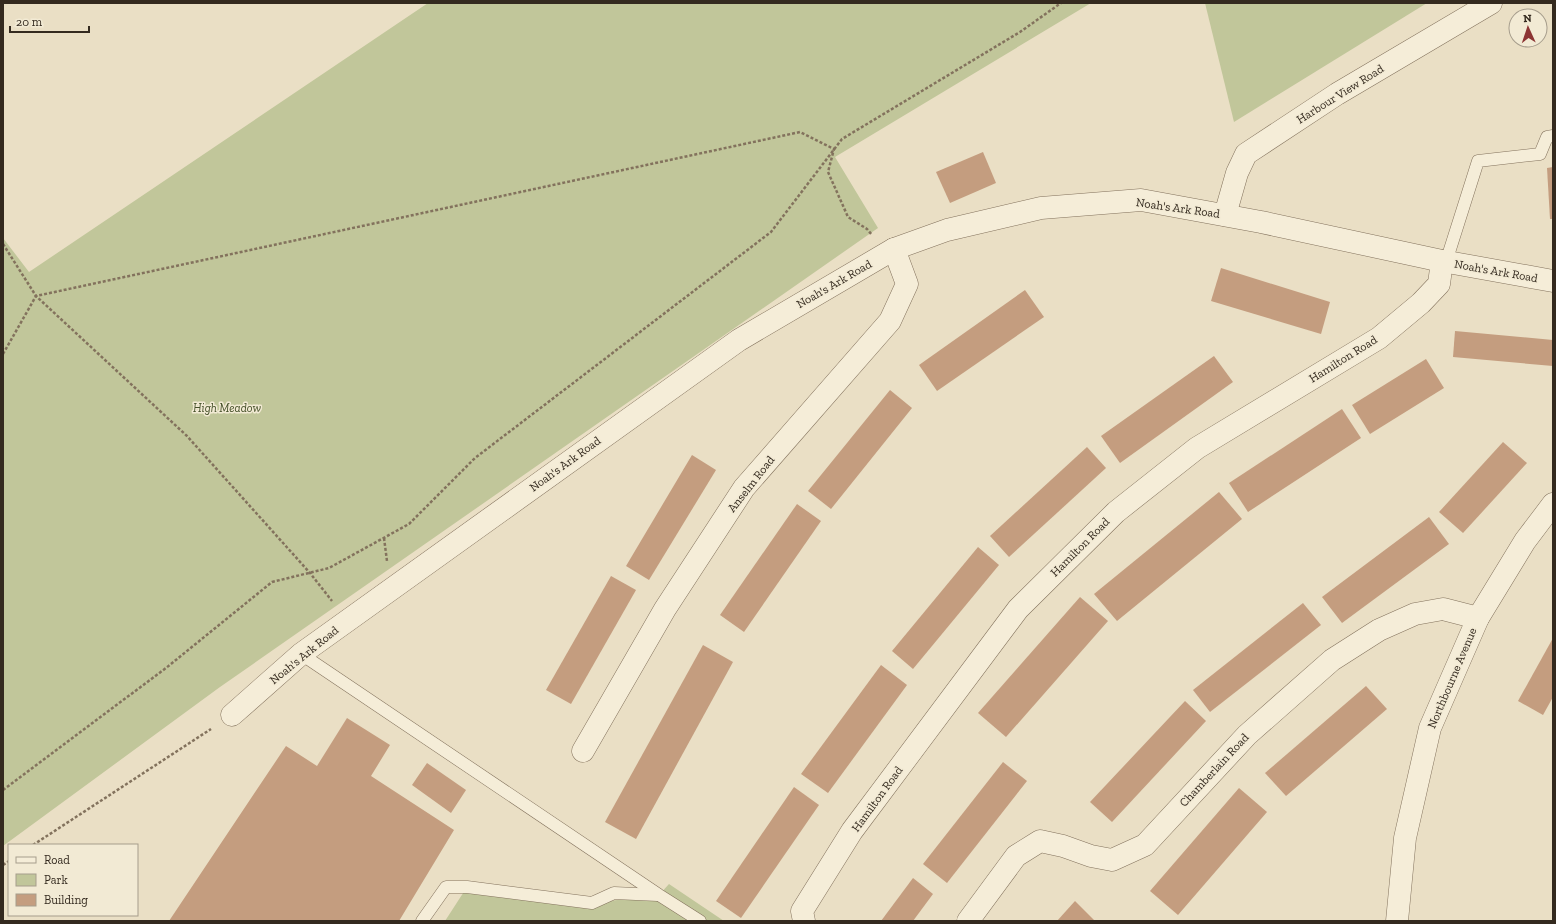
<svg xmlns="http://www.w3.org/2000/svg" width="1556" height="924" font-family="'Zilla Slab',serif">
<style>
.green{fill:#c1c69a}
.building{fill:#c49d7f}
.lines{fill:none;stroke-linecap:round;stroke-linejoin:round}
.service-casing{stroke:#83725d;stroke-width:13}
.minor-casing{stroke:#83725d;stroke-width:23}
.path{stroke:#83725d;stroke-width:2.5;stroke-dasharray:3 2;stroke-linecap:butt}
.service{stroke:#f5edd8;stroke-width:12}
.minor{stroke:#f5edd8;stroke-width:22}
.labels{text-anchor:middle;stroke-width:3;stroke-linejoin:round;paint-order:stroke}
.street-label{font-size:12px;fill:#342a1f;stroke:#f2ead4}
.park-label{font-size:12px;font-style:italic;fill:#444f28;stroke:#f2ead4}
</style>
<rect width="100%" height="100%" fill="#eadfc5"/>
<!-- green -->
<g class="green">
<path d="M 428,3 L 1091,3 L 835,157 L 878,228 L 220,687 L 3,846 L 3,238 L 29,272 Z"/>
<path d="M 1205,3 L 1427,3 L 1234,122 Z"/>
<path d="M 669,884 L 724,921 L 445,921 L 467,887 L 592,903 L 659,895 Z"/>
</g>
<!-- building -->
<g class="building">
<path d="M 983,152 L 996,183 L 950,203 L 936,172 Z"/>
<path d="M 1553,167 L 1553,219 L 1550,219 L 1547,168 Z"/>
<path d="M 1221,268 L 1330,302 L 1321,334 L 1211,301 Z"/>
<path d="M 1025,290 L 1044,317 L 937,391 L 919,365 Z"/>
<path d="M 1455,331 L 1553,340 L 1553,366 L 1453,357 Z"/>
<path d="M 1214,356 L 1233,382 L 1120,463 L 1101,436 Z"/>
<path d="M 1426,359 L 1444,388 L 1370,434 L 1352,405 Z"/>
<path d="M 890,390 L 912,408 L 831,509 L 808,491 Z"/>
<path d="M 1342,409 L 1361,438 L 1248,512 L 1229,483 Z"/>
<path d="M 1503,442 L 1527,463 L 1463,533 L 1439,512 Z"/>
<path d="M 1087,447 L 1106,468 L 1009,557 L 990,536 Z"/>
<path d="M 692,455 L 716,470 L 649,580 L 626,566 Z"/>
<path d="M 1219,492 L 1242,519 L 1117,621 L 1094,594 Z"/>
<path d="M 797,504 L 821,521 L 744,632 L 720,615 Z"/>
<path d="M 1429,517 L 1449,544 L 1342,623 L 1322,597 Z"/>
<path d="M 978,547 L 999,565 L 913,669 L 892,651 Z"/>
<path d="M 611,576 L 636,590 L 571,704 L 546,690 Z"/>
<path d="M 1080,597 L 1108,621 L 1006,737 L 978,713 Z"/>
<path d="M 1303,603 L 1321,625 L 1210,712 L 1193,690 Z"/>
<path d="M 1553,638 L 1553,697 L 1543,715 L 1518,701 Z"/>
<path d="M 703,645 L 733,662 L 636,839 L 605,822 Z"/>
<path d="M 881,665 L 907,685 L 828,793 L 801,774 Z"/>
<path d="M 1366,686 L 1387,709 L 1286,796 L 1265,773 Z"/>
<path d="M 1185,701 L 1206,721 L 1112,822 L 1090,802 Z"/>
<path d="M 347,718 L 390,745 L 371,776 L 454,830 L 399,921 L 169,921 L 286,746 L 317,766 Z"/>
<path d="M 1003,762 L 1027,781 L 947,883 L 923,864 Z"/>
<path d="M 427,763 L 466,790 L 451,813 L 412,785 Z"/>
<path d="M 794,787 L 819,805 L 741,918 L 716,901 Z"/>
<path d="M 1239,788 L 1267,812 L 1178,915 L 1150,891 Z"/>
<path d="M 913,878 L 933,894 L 913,921 L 881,921 Z"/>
<path d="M 1075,901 L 1095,921 L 1057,921 Z"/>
</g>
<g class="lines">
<!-- service casing -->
<g class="service-casing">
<g id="service">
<path d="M 1446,262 L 1478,161 L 1540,154 L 1547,137 L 1553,136"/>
<path d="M 301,654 L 659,895 L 700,921"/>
<path d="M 422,921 L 446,887 L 467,887 L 592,903 L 614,893 L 658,895"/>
</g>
</g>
<!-- minor casing -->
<g class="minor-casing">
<g id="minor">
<path d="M 1225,215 L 1237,173 L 1246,154 L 1337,94 L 1491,3"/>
<path d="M 232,715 L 301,654 L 739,340 L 894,249 L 947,230 L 1041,208 L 1141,200 L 1261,222 L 1442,261 L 1553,281"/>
<path d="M 583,751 L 665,609 L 744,488 L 890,321 L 907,284 L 894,249"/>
<path d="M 804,921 L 802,911 L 852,831 L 1018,609 L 1116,512 L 1197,448 L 1379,338 L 1421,303 L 1439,284 L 1442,261"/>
<path d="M 968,921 L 1016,856 L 1040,841 L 1063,846 L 1091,856 L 1112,860 L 1145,845 L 1247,735 L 1332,660 L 1379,630 L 1415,614 L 1443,609 L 1478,618"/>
<path d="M 1397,921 L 1405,838 L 1430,728 L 1478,618 L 1525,541 L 1553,504"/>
</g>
</g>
<!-- path -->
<g class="path">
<path d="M 3,244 L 36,296 L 187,436 L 310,573 L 332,601"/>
<path d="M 3,354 L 36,296 L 800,132 L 834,149 L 828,172 L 848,217 L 867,229 L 872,235"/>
<path d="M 384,538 L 387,561"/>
<path d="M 3,790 L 166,668 L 272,582 L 329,568 L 409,524 L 475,458 L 771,232 L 842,139 L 1020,32 L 1061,3"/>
<path d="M 33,845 L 211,729"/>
<path d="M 3,865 L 9,861"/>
</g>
<!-- service -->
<use href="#service" class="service"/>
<!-- minor -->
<use href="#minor" class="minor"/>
</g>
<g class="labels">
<!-- street labels -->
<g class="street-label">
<text transform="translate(1340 94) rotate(-32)" y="4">Harbour View Road</text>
<text transform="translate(1178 208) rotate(8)" y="4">Noah's Ark Road</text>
<text transform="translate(1496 271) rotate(10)" y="4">Noah's Ark Road</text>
<text transform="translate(834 284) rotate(-30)" y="4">Noah's Ark Road</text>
<text transform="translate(1343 359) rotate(-32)" y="4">Hamilton Road</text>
<text transform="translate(565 464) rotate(-36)" y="4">Noah's Ark Road</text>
<text transform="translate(751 484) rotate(-52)" y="4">Anselm Road</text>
<text transform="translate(1080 547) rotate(-45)" y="4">Hamilton Road</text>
<text transform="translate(304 655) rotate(-39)" y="4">Noah's Ark Road</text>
<text transform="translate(1452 678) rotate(-67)" y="4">Northbourne Avenue</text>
<text transform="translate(1214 770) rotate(-47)" y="4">Chamberlain Road</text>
<text transform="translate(877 799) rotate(-54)" y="4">Hamilton Road</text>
</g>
<!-- park labels -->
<g class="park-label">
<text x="227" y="412">High Meadow</text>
</g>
</g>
<!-- border -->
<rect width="1556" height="924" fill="none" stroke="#342a1f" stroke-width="8"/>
<!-- legend -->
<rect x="8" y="844" width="130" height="72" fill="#f2ead4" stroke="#a69d8c"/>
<rect x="16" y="857" width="20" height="6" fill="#f5edd8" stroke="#a69d8c"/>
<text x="44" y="864" font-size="12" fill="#342a1f">Road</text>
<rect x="16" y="874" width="20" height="12" fill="#c1c69a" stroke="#a69d8c"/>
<text x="44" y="884" font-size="12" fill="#342a1f">Park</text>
<rect x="16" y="894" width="20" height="12" fill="#c49d7f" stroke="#a69d8c"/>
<text x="44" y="904" font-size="12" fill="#342a1f">Building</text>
<!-- north arrow -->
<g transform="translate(1528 28) rotate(357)"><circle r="19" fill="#f2ead4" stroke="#a69d8c"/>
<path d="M0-3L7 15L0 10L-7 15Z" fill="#8c3433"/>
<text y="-6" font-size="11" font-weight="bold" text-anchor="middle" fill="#342a1f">N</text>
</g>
<!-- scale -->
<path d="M10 26v6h79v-6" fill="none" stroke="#342a1f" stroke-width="2"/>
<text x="16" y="26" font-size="12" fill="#342a1f" stroke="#f2ead4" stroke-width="3" paint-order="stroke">20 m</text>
</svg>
